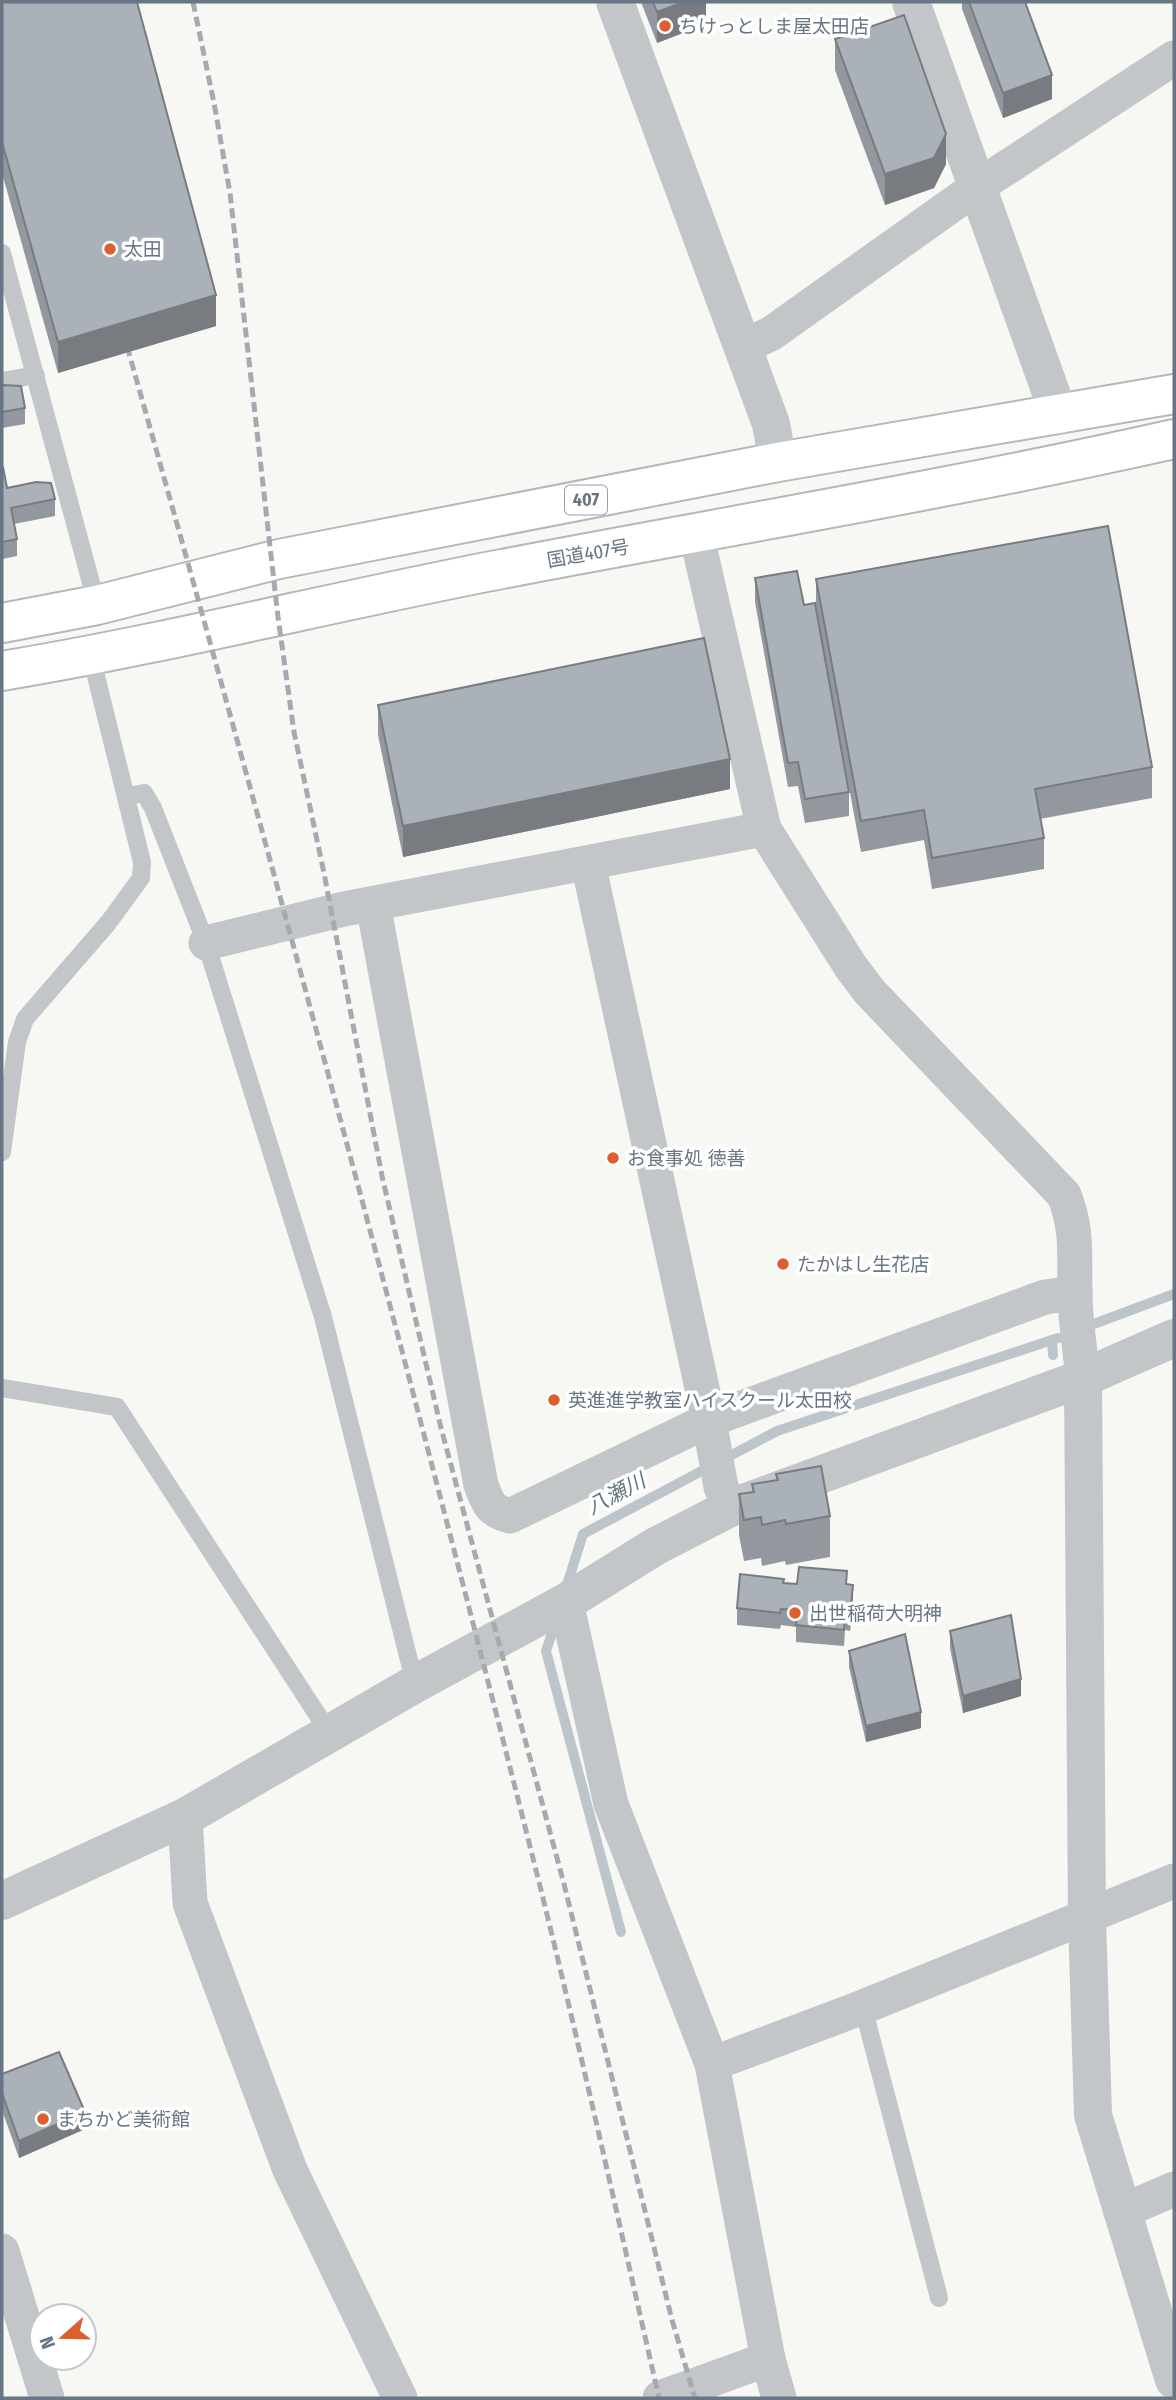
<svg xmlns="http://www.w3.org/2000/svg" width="1176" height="2400" font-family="'Fira Sans Condensed','Noto Sans JP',sans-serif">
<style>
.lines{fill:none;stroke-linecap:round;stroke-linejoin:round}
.stream{stroke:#bcc6ca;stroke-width:10}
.trunk-casing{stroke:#b5b8bb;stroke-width:42}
.service{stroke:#c2c6c9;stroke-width:18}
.minor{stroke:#c2c6c9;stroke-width:35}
.tertiary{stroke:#c2c6c9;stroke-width:38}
.trunk{stroke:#fff;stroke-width:38}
.rail{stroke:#a5aab0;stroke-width:5;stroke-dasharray:10 5;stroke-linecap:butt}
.wall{fill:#93989e}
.shaded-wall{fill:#787c81}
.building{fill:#abb1b8;stroke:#787c81;stroke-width:2}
.poi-dot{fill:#dc602f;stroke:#fff;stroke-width:2.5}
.labels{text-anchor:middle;stroke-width:7;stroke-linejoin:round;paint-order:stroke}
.shield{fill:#fff;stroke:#959ea9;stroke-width:2}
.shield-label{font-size:18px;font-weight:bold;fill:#677584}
.poi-label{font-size:19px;fill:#677584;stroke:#fff;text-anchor:start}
.street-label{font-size:19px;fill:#677584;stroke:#fff}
.water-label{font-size:21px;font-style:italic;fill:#63777f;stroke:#fff}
</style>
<rect width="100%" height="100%" fill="#f7f7f4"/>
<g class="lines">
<!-- stream -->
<g class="stream">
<path d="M 1083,1328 L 1174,1294"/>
<path d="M 1053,1355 L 1052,1340 L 1058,1338"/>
<path d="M 566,1588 L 583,1534 L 777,1431 L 1052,1340"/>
<path d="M 556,1621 L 546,1651 L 621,1932"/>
</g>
<!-- trunk casing -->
<g class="trunk-casing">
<g id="trunk">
<path d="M 2,623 L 97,605 L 279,559 L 778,462 L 1174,394"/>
<path d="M 2,671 C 170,643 335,601 502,569 C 726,526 952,489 1174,439"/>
</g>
</g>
<!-- service -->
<g class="service">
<path d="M 2,253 L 97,605"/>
<path d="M 2,381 L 36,375"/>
<path d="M 127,796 L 144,793 L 153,808 L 206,943 L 323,1317 L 415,1684"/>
<path d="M 2,1152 L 17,1042 L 25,1019 L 108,923 L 141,878 L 142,862 L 91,656"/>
<path d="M 2,1388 L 117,1407 L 330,1734"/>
<path d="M 863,2007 L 939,2298"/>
</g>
<!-- minor -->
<g class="minor">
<path d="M 744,347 L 772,333 L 977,187 L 1174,58"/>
<path d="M 696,533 L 764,829 L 851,967 L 869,991 L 1064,1195 C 1078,1230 1074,1254 1075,1291 C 1075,1320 1080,1349 1083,1378"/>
<path d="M 588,863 L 709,1420 L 721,1487 L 730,1508"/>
<path d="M 373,904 L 481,1485 C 488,1503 490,1511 510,1516 L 709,1420 L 1045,1297 L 1075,1293"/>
<path d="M 206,943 L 344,909 L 764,829"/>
<path d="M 566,1602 L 611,1804 L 712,2064 L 768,2359 L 779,2398"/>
<path d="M 185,1817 L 190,1903 L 290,2170 L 400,2398"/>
<path d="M 712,2064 L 863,2007 L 1174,1881"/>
<path d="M 1121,2212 L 1174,2189"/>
<path d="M 2,2251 L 47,2398"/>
<path d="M 660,2398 L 768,2359"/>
</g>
<!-- tertiary -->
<g class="tertiary">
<path d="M 615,2 L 771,424 L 778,462"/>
<path d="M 911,2 L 1059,415"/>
<path d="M 1083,1378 L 1087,1918 L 1093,2115 L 1174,2380"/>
<path d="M 2,1901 L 185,1817 L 415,1684 L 566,1602 L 656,1546 L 730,1508 L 1083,1378 L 1174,1338"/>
</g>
<!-- trunk -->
<use href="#trunk" class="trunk"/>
<!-- rail -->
<g class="rail">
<path d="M 193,2 L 214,103 L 230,193 L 278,617 L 294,732 L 324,873 L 382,1176 L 441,1428 L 564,1884 L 672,2320 L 695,2398"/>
<path d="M 123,332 C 269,848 409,1366 540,1886 C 582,2056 620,2227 659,2398"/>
</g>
</g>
<!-- wall -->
<g class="wall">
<path d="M 2,2 L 216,326 L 58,373 L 2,173 Z"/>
<path d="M 641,2 L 706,2 L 706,24 L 657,43 Z"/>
<path d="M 962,2 L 1025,2 L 1052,99 L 1003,118 L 962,9 Z"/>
<path d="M 835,39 L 946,164 L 934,188 L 885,205 L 835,70 Z"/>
<path d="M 2,385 L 25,408 L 25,424 L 2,428 Z"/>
<path d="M 2,467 L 7,488 L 55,499 L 55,516 L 14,524 L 17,539 L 17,556 L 2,559 Z"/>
<path d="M 755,578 L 804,605 L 849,792 L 849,816 L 805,823 L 798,786 L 788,787 L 755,602 Z"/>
<path d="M 816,579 L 1152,767 L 1152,798 L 1040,819 L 1044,838 L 1044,869 L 932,889 L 924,840 L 861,852 L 816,610 Z"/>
<path d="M 378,705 L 730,789 L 403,857 L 378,735 Z"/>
<path d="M 776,1474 L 830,1516 L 830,1557 L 786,1565 L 785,1561 L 762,1566 L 761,1558 L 744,1561 L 739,1535 L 739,1494 L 752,1492 L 752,1484 L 776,1480 Z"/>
<path d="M 784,1583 L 797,1584 L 847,1584 L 853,1601 L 850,1631 L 845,1630 L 844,1646 L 796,1642 L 796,1627 L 781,1625 L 780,1629 L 737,1625 L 737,1608 Z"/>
<path d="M 950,1631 L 1021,1696 L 963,1713 L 950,1648 Z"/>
<path d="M 849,1651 L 921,1728 L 866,1742 L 849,1667 Z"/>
<path d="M 2,2074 L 85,2129 L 19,2158 L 2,2110 Z"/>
</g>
<!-- shaded-wall -->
<g class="shaded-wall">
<path d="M 684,2 L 706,2 L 706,24 L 657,43 L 657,12 Z"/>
<path d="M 1052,75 L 1052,99 L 1003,118 L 1003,93 Z"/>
<path d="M 946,134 L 946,164 L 934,188 L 885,205 L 885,174 Z"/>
<path d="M 216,295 L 216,326 L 58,373 L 58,342 Z"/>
<path d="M 730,759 L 730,789 L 403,857 L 403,826 Z"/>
<path d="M 853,1585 L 853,1601 L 850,1631 L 850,1614 Z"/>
<path d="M 1021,1679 L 1021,1696 L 963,1713 L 963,1696 Z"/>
<path d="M 921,1712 L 921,1728 L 866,1742 L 866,1726 Z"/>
<path d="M 85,2112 L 85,2129 L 19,2158 L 19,2141 Z"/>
</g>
<!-- building -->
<g class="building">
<path d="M 2,2 L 137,2 L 216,295 L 58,342 L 2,142 Z"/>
<path d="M 653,2 L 684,2 L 657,12 Z"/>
<path d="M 969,2 L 1025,2 L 1052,75 L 1003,93 Z"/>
<path d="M 904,15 L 946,134 L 934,158 L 885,174 L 835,39 Z"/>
<path d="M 2,385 L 21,386 L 25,408 L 2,412 Z"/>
<path d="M 2,467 L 3,467 L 7,488 L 36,482 L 51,483 L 55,499 L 11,508 L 17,539 L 2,542 Z"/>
<path d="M 1108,526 L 1152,767 L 1035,789 L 1044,838 L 932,858 L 924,810 L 861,821 L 816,579 Z"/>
<path d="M 797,571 L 804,605 L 815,603 L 849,792 L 805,799 L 798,762 L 788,763 L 755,578 Z"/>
<path d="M 704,638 L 730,759 L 403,826 L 378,705 Z"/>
<path d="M 821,1466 L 830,1516 L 786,1524 L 785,1520 L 762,1525 L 761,1517 L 744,1520 L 739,1494 L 754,1492 L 752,1484 L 778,1480 L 776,1474 Z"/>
<path d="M 799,1567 L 847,1571 L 846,1584 L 853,1585 L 850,1614 L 845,1613 L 844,1630 L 796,1625 L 798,1610 L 781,1609 L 780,1613 L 737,1608 L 740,1574 L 784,1579 L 783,1583 L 797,1584 Z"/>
<path d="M 1011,1615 L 1021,1679 L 963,1696 L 950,1631 Z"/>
<path d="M 905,1634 L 921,1712 L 866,1726 L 849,1651 Z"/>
<path d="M 59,2052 L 85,2112 L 19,2141 L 2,2093 L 2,2074 Z"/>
</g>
<!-- markers -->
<g class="poi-dot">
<circle cx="665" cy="26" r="7"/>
<circle cx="110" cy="249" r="7"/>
<circle cx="613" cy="1158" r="7"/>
<circle cx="783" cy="1264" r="7"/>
<circle cx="554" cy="1400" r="7"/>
<circle cx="795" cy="1613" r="7"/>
<circle cx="43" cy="2119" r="7"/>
</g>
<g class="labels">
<!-- shield labels -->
<rect class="shield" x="565" y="485.5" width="42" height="29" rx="5"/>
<g class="shield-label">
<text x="586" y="506">407</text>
</g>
<!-- poi labels -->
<g class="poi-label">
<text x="679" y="33">ちけっとしま屋太田店</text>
<text x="124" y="256">太田</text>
<text x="627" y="1165">お食事処 徳善</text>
<text x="797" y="1271">たかはし生花店</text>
<text x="568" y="1407">英進進学教室ハイスクール太田校</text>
<text x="809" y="1620">出世稲荷大明神</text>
<text x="57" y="2126">まちかど美術館</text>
</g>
<!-- street labels -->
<g class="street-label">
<text transform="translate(588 553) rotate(-10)" y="7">国道407号</text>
</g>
<!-- water labels -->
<g class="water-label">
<text transform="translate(616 1494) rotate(-28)" y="7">八瀬川</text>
</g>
</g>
<!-- border -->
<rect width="1176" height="2400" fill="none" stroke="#677584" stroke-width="7"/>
<!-- north arrow -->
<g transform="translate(63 2337) rotate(250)"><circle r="33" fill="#ffffff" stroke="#c2c8ce" stroke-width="2"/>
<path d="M0-5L12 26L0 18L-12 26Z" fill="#dc602f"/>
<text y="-10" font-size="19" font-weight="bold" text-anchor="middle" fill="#677584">N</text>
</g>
</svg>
